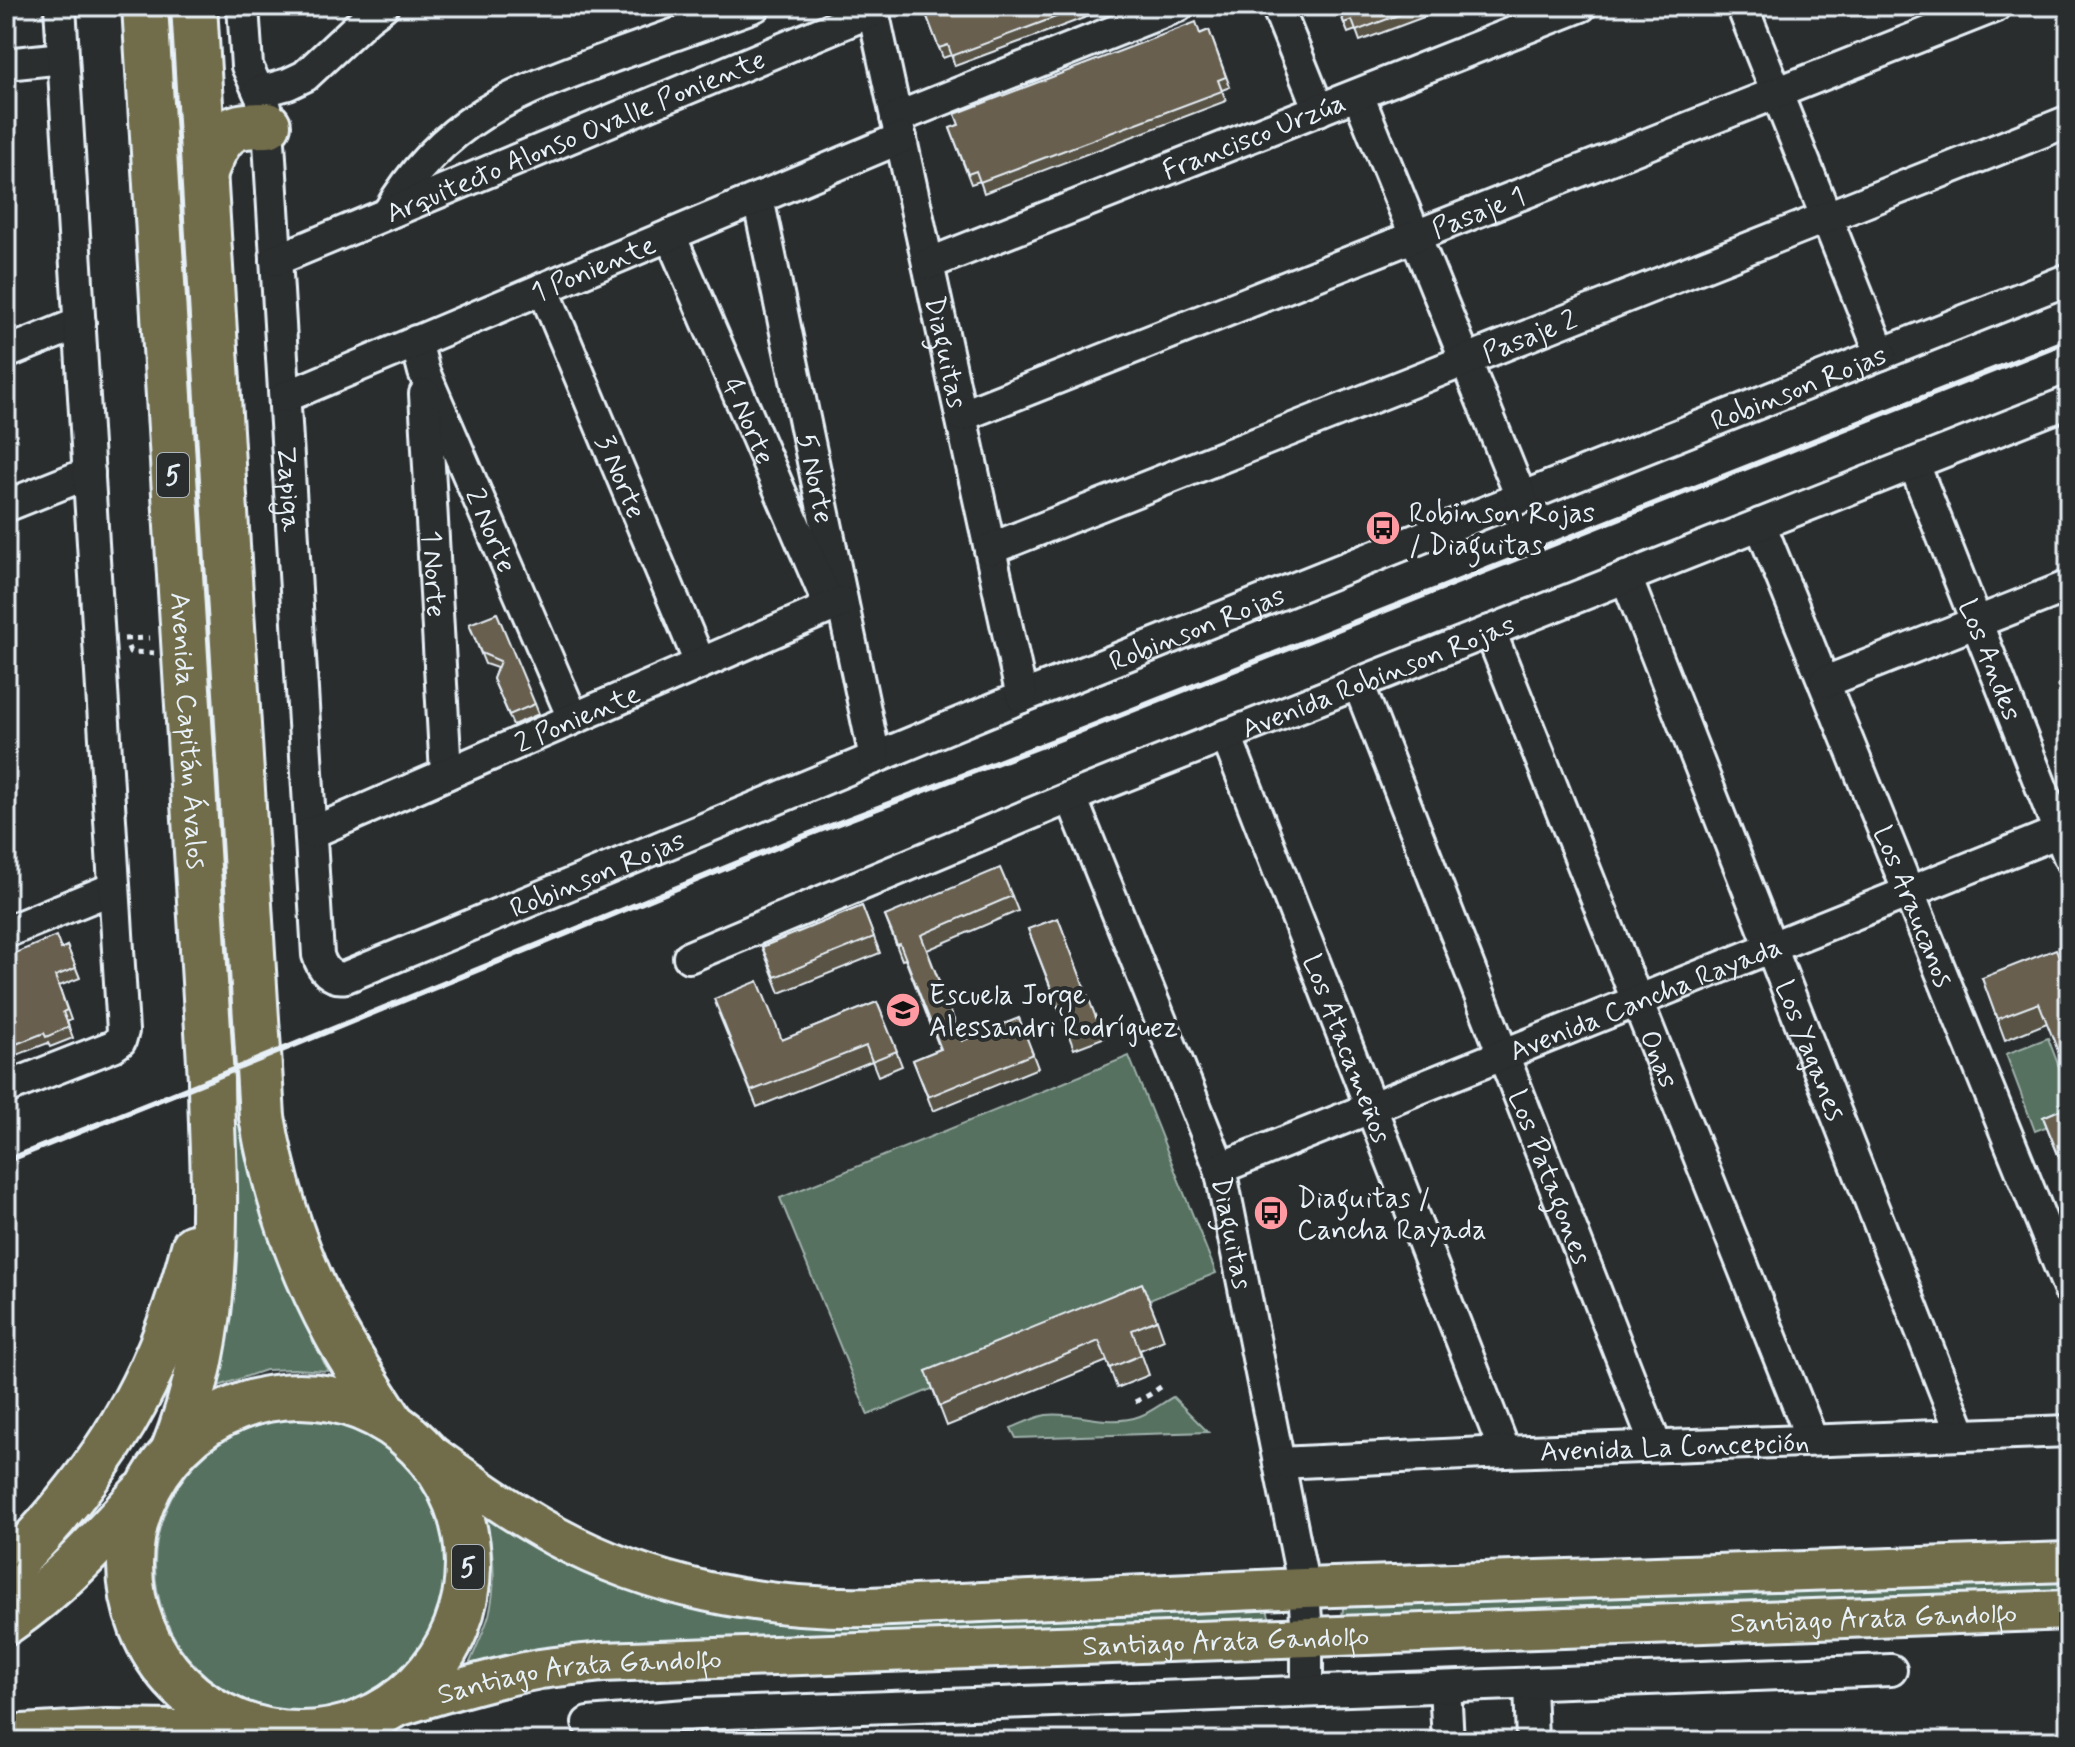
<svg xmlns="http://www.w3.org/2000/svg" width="2075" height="1747" font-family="Mynerve,sans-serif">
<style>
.green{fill:#56715f;stroke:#9fb1ac;stroke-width:2}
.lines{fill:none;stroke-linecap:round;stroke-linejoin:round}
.minor-casing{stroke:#e8f1f8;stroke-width:36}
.major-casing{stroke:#e8f1f8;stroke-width:44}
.highway-casing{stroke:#e8f1f8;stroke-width:50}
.path{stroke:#e8f1f8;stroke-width:5;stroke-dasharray:6 6;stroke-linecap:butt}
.minor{stroke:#2a2d2e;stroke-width:30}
.major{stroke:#716d4b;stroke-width:38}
.highway{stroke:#716d4b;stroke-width:44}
.rail{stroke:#e8f1f8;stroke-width:6}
.wall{fill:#595244;stroke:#e8f1f8;stroke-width:2}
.building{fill:#675f4f;stroke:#e8f1f8;stroke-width:2}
.labels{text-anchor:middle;stroke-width:8;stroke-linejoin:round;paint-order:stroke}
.shield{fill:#2a2d2e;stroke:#afb6bb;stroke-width:2}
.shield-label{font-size:26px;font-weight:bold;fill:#e8f1f8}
.street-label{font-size:28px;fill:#e8f1f8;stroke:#2a2d2e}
.poi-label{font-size:28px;fill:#e8f1f8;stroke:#2a2d2e;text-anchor:start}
</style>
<rect width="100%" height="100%" fill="#2a2d2e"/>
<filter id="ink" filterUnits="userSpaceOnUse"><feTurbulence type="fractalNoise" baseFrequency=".0125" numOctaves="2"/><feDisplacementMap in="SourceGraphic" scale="16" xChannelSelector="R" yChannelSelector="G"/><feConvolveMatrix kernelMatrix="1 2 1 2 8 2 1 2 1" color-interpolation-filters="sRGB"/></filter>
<g filter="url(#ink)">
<!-- green -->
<g class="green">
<path d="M 170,87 L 175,140 L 187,217 L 240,1042 L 231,1044 L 222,1042 Z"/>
<path d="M 2048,1038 L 2069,1093 L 2069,1118 L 2035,1131 L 2006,1054 Z"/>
<path d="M 1129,1056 L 1216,1273 L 868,1415 L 780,1198 Z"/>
<path d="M 238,1098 L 253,1180 L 265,1222 L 289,1287 L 328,1371 L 294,1369 L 265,1370 L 213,1388 L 227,1099 Z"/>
<path d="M 1173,1397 L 1208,1432 L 1016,1438 L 1011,1428 C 1022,1424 1035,1417 1046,1415 C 1076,1411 1107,1428 1140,1416 C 1151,1412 1162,1403 1173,1397 Z"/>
<circle cx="301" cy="1565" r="146"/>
<path d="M 483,1509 L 633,1587 L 1258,1605 L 1267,1609 L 1270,1620 L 468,1667 C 475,1650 484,1632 489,1615 C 498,1580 493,1543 483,1509 Z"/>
<path d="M 2069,1577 L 2069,1600 L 1352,1623 L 1342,1616 L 1344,1602 Z"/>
</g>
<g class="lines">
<!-- minor casing -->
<g class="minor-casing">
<g id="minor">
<path id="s1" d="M 243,6 L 247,66 L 266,108 L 268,125 L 318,955 C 322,969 331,980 346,977 L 1022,697 L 2069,279"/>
<path id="s2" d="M 872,6 L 1022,697"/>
<path d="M 1277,6 L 1319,110"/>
<path d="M 1742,6 L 1881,354"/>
<path d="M 6,64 L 63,58"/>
<path d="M 259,92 L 288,84 L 305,76 L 367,18 L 383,6"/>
<path d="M 1358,95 L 1521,497"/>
<path d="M 896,118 L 1178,6"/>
<path id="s3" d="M 758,198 L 875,758"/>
<path d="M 388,213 C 443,117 519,91 617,55 C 663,39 709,22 755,6"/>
<path id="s4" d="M 670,235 L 829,605"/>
<path id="s5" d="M 276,260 L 873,11"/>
<path id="s6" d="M 928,264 L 1581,6"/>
<path id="s7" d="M 543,288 L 700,663"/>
<path id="s8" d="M 416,341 L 424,372 L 573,718"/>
<path d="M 6,353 L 80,323"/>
<path id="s9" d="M 425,394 L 446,774"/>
<path id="s10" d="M 285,397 L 901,138"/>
<path id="s11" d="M 961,416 L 1996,6"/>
<path id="s12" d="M 1914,464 L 2069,857"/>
<path d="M 6,506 L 89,473"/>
<path id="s13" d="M 1760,524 L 2069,1289"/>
<path id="s14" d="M 990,549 L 2069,121"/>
<path id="s15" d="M 1626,577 L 1962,1435"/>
<path id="s16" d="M 1490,631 L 1812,1440"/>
<path d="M 1825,682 L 2069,586"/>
<path id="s17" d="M 1358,683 L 1656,1446"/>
<path id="s18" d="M 1226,735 L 1505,1452"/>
<path id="s19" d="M 1071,797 L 1220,1168 L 1304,1588 L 1307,1637 L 1307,1691"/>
<path id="s20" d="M 311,833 L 842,602"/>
<path d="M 6,932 L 114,888"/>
<path id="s21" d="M 689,957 L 1071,797 L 2069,402"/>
<path d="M 6,1088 L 113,1046 L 120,1041 L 123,1031 L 60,6"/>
<path id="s22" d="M 1220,1168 L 2069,828"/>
<path id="s23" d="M 1279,1463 L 1505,1452 L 2069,1431"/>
<path d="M 1530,1684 L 1532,1741"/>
<path d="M 1445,1687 L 1448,1741"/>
<path d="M 588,1723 L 699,1714 L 1891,1670"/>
</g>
</g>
<!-- major casing -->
<g class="major-casing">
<g id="major">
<path d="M 422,1448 C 465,1479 508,1510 555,1536 C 651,1588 761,1609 869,1607 L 1304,1588 L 2069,1562"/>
<path id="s24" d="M 388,1710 C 438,1694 488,1679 540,1669 C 561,1666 582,1664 602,1662 L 2069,1610"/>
</g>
</g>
<!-- highway casing -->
<g class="highway-casing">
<g id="highway">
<path id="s25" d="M 145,6 L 211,1079 C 211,1125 215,1170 214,1215 C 214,1296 203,1377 173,1452"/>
<path d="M 194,6 L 262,1117 C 275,1193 299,1265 336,1333 C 353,1364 373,1393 392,1423"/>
<path d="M 204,174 C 212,156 219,132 240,127 C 249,125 259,125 268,125"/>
<circle cx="299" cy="1565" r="169"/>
<path d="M 6,1570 C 103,1473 160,1380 194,1247"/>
<path d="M 6,1622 C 58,1587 99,1541 141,1495"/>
<path d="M 6,1738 L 107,1732 L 248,1734"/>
</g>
</g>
<!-- path -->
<g class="path">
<path d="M 124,639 L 150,638"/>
<path d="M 128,647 L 130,652 L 154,653"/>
<path d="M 1135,1402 L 1149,1395 L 1165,1384"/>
</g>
<!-- minor -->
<use href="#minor" class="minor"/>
<!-- major -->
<use href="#major" class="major"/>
<!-- highway -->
<use href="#highway" class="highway"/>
<!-- rail -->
<path class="rail" d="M 6,1161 L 211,1079 L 794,840 L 1077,732 L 2069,340"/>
</g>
<!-- wall -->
<g class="wall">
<path d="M 923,6 L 1116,6 L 955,66 L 951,55 L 943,58 Z"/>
<path d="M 1337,6 L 1453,6 L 1360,41 L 1356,30 L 1348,33 Z"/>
<path d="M 1209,30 L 1230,87 L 1222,90 L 1226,101 L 984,193 L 980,181 L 971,184 L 950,128 Z"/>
<path d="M 469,624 L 535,704 L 539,714 L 513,725 L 493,679 L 497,668 L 485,664 Z"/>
<path d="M 1012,896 L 1018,911 L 927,950 L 962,1041 L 1019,1018 L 1038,1068 L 933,1111 L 913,1060 L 940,1049 L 905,959 L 902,960 L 885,916 Z"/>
<path d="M 862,906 L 880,953 L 780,993 L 762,947 Z"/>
<path d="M 1058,918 L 1103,1038 L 1074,1049 L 1028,929 Z"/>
<path d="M 67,946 L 80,978 L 59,986 L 71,1020 L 67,1022 L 73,1038 L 50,1047 L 48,1043 L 6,1059 L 6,957 L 61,949 Z"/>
<path d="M 1982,978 L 2069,981 L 2047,1023 L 2005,1040 Z"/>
<path d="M 877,1002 L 902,1066 L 878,1076 L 872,1061 L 757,1107 L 719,1014 L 782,1040 Z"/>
<path d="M 2069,1106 L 2069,1179 L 2068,1180 L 2043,1117 Z"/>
<path d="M 1157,1320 L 1164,1340 L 1140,1350 L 1149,1375 L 1117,1388 L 1107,1361 L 947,1426 L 926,1371 Z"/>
</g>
<!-- building -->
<g class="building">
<path d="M 923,6 L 1085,6 L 952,56 L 948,45 L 939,48 Z"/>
<path d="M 1338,6 L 1422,6 L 1356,31 L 1352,20 L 1344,23 Z"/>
<path d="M 1196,22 L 1200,34 L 1209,30 L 1226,77 L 1218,80 L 1222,91 L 980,182 L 976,171 L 968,174 L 950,128 L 959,125 L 955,114 Z"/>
<path d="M 497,613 L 535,704 L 509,715 L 493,679 L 500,661 L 481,653 L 469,624 Z"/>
<path d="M 1000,868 L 1012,896 L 921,935 L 962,1041 L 1019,1018 L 1033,1054 L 928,1097 L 913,1060 L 941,1049 L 900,944 L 897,945 L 885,916 Z"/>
<path d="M 862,906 L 874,937 L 775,977 L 762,947 Z"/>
<path d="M 1058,918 L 1098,1023 L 1069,1034 L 1028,929 Z"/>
<path d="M 56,936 L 61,949 L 67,946 L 76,968 L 55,976 L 67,1010 L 63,1012 L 69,1027 L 46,1037 L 44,1033 L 6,1048 L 6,957 Z"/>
<path d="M 2056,949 L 2069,981 L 2069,1079 L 2039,1003 L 1997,1019 L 1982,978 Z"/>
<path d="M 758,981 L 782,1040 L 877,1002 L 897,1051 L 872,1061 L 866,1046 L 751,1091 L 714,999 Z"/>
<path d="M 2069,1106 L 2069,1156 L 2060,1159 L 2043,1117 Z"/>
<path d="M 1142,1283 L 1157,1320 L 1132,1330 L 1141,1355 L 1110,1368 L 1099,1341 L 940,1406 L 926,1371 Z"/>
</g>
</g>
<!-- icons -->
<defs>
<g id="bus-disc" transform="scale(1.8)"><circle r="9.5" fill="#ff9aa2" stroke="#2a2d2e"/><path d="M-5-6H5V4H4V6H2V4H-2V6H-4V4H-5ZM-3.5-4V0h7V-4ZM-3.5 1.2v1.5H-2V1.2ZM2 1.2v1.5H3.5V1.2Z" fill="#111"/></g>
<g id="school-disc" transform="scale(1.8)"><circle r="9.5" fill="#ff9aa2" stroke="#2a2d2e"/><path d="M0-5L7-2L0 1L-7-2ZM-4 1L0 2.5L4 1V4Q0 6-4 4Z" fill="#111"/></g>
</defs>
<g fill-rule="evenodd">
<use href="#bus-disc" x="1383" y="528"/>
<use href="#school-disc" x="903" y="1010"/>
<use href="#bus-disc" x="1271" y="1213"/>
</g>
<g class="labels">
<!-- shield labels -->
<g class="shield">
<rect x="157" y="453" width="32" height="44" rx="6"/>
<rect x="452" y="1545" width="32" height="44" rx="6"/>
</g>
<g class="shield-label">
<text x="173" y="484">5</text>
<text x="468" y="1576">5</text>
</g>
<!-- street labels -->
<g class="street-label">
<text dy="10" stroke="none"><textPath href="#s6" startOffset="350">Francisco Urzúa</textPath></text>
<text dy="10" stroke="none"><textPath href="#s5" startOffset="324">Arquitecto Alonso Ovalle Poniente</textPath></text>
<text dy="10" stroke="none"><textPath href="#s11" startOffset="556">Pasaje 1</textPath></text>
<text dy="10" stroke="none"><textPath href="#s10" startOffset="334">1 Poniente</textPath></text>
<text dy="10" stroke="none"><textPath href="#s14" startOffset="580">Pasaje 2</textPath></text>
<text dy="10" stroke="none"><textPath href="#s2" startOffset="354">Diaguitas</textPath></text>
<text dy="10" stroke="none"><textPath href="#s1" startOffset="2562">Robinson Rojas</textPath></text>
<text dy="10" stroke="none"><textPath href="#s4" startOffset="202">4 Norte</textPath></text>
<text dy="10" stroke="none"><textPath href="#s7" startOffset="204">3 Norte</textPath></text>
<text dy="10" stroke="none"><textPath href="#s3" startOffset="286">5 Norte</textPath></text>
<text dy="10" stroke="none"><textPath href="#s1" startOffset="488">Zapiga</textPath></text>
<text dy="10" stroke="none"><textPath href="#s8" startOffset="204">2 Norte</textPath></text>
<text dy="10" stroke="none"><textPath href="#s9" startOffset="180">1 Norte</textPath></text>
<text dy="10" stroke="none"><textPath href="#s1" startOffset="1914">Robinson Rojas</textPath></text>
<text dy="10" stroke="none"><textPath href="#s12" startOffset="210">Los Andes</textPath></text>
<text dy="10" stroke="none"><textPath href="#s21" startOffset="744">Avenida Robinson Rojas</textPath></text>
<text dy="10" stroke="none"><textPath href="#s20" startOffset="290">2 Poniente</textPath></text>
<text dy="10" stroke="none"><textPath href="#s25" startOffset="726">Avenida Capitán Ávalos</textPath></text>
<text dy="10" stroke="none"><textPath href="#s1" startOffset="1266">Robinson Rojas</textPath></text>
<text dy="10" stroke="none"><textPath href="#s13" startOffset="412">Los Araucanos</textPath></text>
<text dy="10" stroke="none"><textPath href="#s22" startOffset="458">Avenida Cancha Rayada</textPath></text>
<text dy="10" stroke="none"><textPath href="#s18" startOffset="336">Los Atacameños</textPath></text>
<text dy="10" stroke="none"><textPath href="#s15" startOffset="508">Los Yaganes</textPath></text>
<text dy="10" stroke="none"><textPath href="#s16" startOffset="460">Onas</textPath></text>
<text dy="10" stroke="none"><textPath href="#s17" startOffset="530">Los Patagones</textPath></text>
<text dy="10" stroke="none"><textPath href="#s19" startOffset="466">Diaguitas</textPath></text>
<text dy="10" stroke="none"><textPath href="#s23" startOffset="396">Avenida La Concepción</textPath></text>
<text dy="10" stroke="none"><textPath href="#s24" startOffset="1492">Santiago Arata Gandolfo</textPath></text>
<text dy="10" stroke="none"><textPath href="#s24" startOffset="844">Santiago Arata Gandolfo</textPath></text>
<text dy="10" stroke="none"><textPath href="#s24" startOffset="196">Santiago Arata Gandolfo</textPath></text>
</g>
<!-- poi labels -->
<g class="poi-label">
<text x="1409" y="522">Robinson Rojas<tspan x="1409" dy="32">/ Diaguitas</tspan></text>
<text x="929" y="1004">Escuela Jorge<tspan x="929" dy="32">Alessandri Rodríguez</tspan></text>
<text x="1297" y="1207">Diaguitas /<tspan x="1297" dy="32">Cancha Rayada</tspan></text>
</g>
</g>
<!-- margin -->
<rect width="2075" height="1747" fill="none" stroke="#2a2d2e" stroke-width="32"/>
<rect x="16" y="16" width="2043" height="1715" fill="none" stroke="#e8f1f8" stroke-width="3" filter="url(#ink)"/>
</svg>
